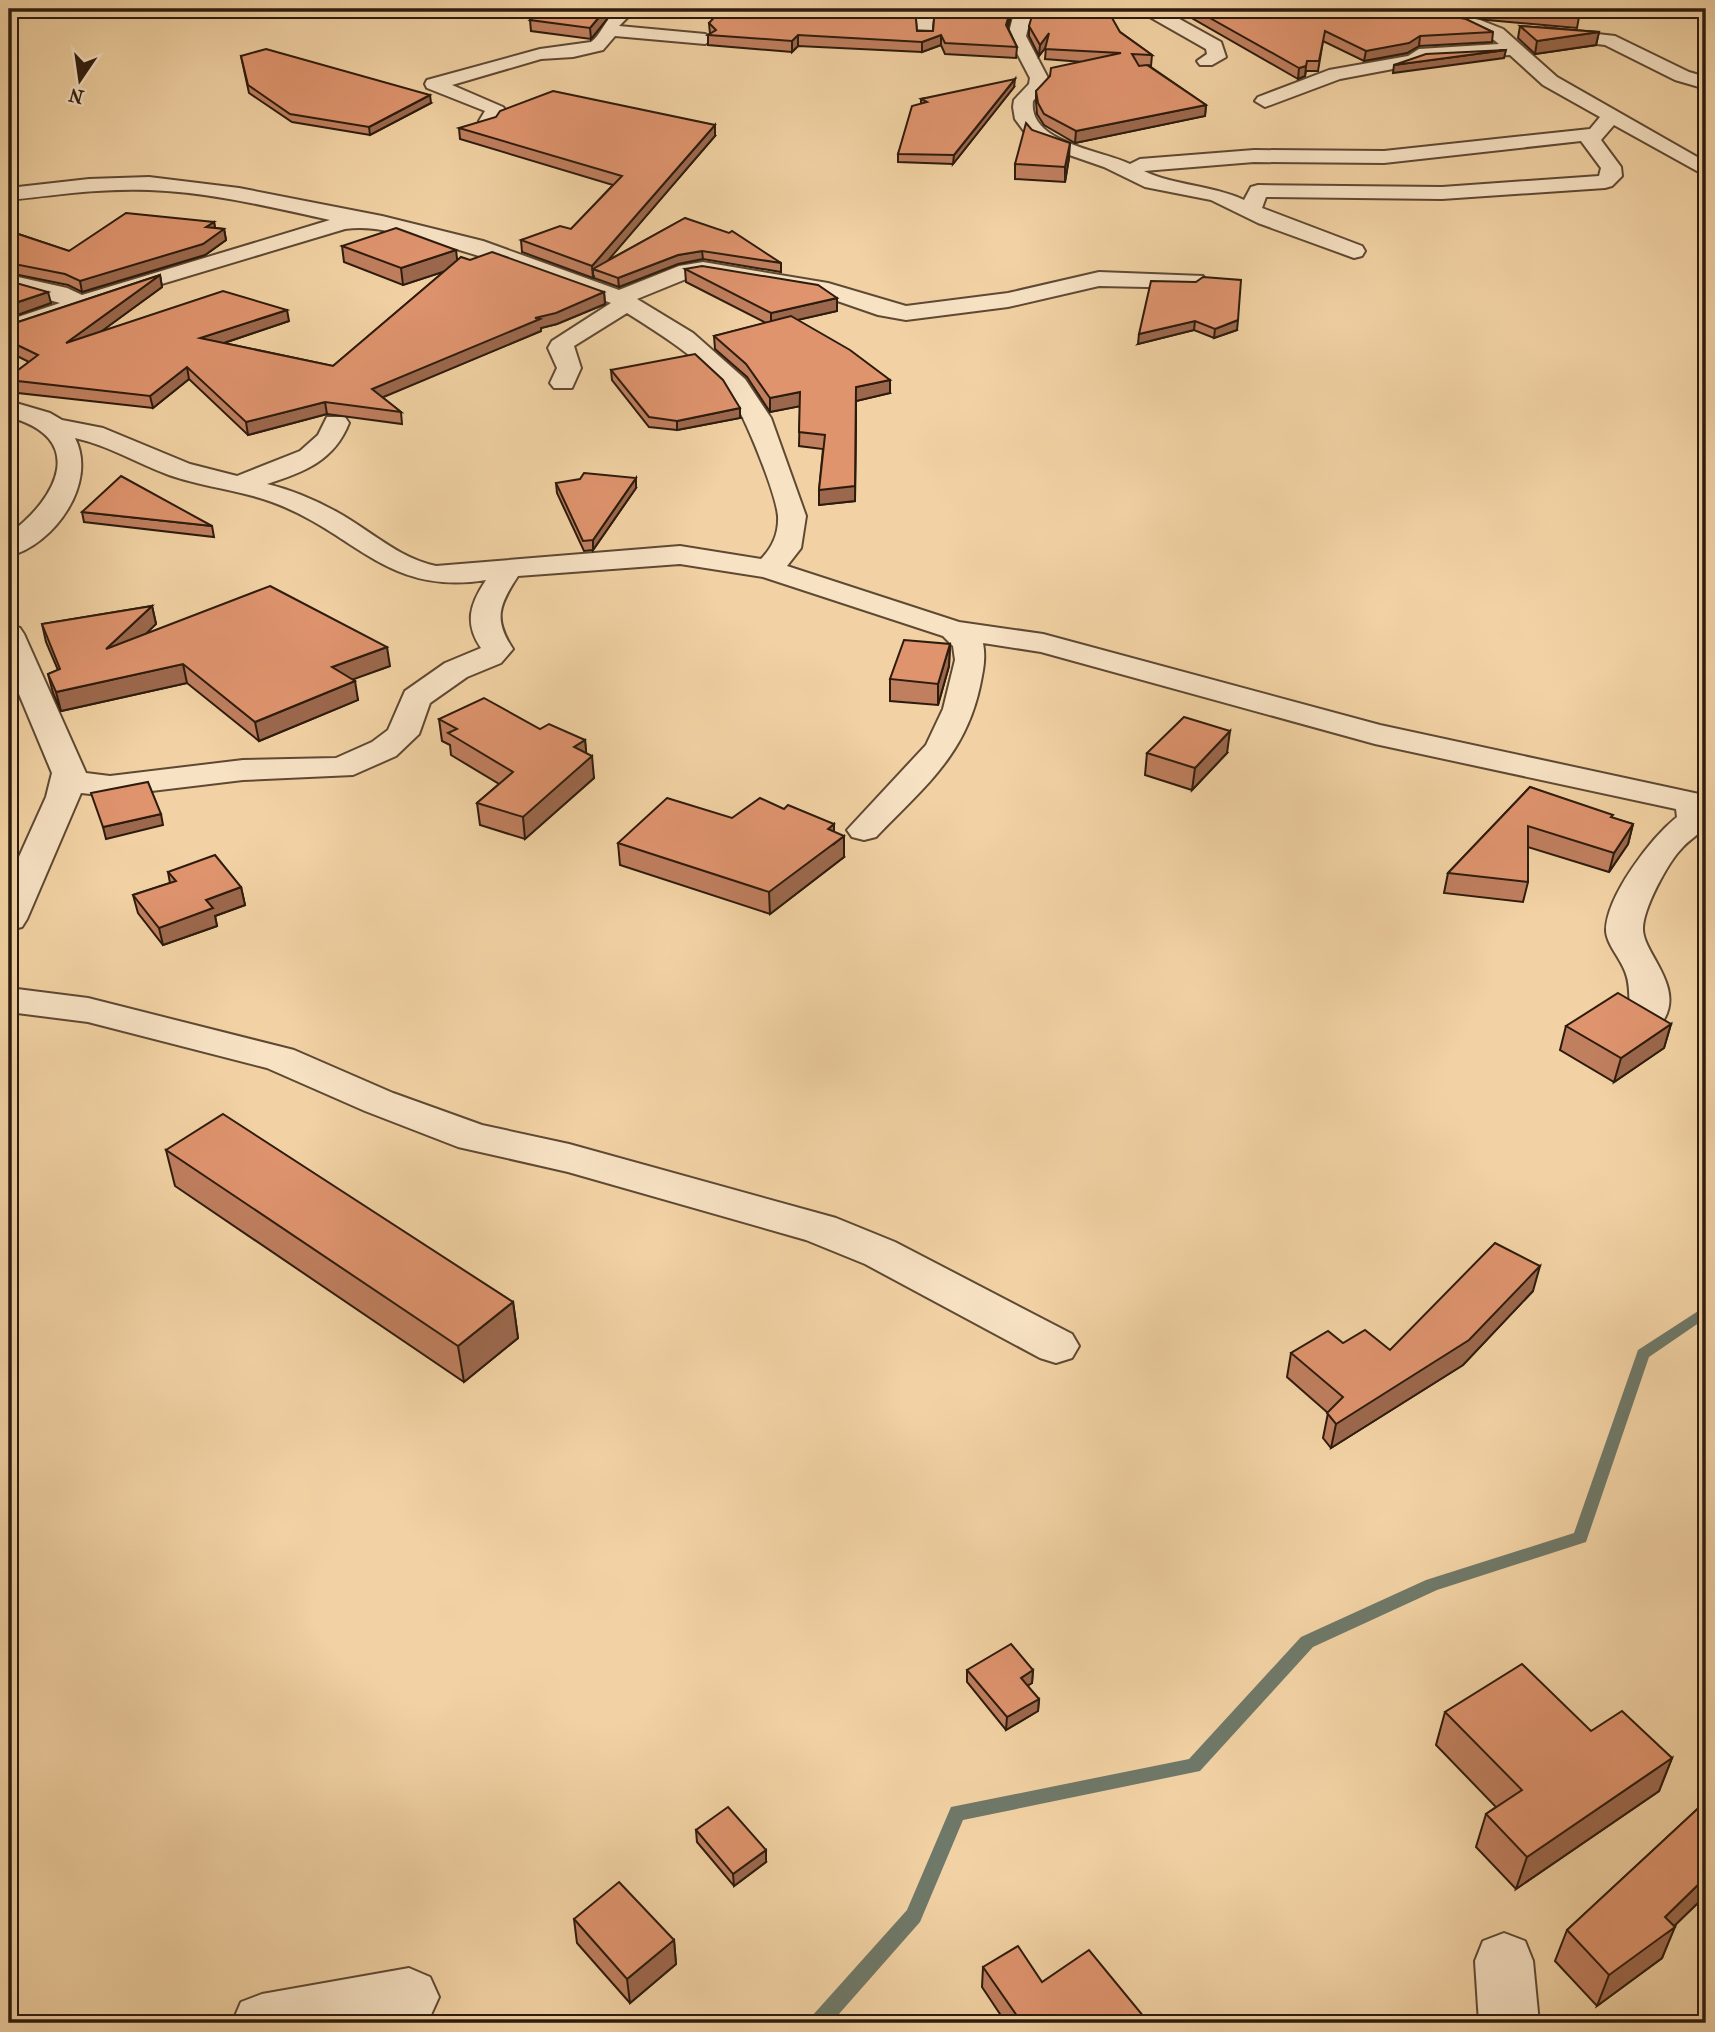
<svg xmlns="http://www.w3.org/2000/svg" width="1715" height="2032" font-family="'IM FELL French Canon',serif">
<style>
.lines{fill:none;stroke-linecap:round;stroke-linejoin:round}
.stream{fill:#6f7969;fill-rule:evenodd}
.minor-casing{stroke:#5e4933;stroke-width:4}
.minor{fill:#f7e2c4;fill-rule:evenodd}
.wall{fill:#c07f5f;stroke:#2d1b0d;stroke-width:2}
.shaded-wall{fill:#9c684d;stroke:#2d1b0d;stroke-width:2}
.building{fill:#df946e;stroke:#2d1b0d;stroke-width:2}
</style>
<rect width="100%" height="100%" fill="#f2d2a4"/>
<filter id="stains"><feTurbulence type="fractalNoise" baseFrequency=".00286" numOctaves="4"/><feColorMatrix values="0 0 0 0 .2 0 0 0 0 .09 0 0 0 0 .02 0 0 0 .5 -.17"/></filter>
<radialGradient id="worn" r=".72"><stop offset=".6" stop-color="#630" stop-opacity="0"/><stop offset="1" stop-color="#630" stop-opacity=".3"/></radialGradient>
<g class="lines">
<!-- stream -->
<path class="stream" d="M 1706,1306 L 1706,1318 L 1649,1357 L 1586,1542 L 1437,1590 L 1313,1647 L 1200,1771 L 963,1820 L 920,1922 L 831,2023 L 810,2023 L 812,2016 L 907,1910 L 951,1807 L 1189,1759 L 1301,1637 L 1426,1580 L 1574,1533 L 1638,1350 Z"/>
<!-- minor casing -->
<g class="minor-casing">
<g id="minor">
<path d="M 617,9 L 636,9 L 619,26 L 705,34 L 714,39 L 705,44 L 615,36 L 603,50 L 573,57 L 541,59 L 452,85 L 503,107 L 506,111 L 496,125 L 489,127 L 479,121 L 485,111 L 427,88 L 425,84 L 427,80 L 540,49 L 591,42 C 600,36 606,19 617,9 Z"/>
<path d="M 916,9 L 934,9 L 931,39 L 919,39 Z"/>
<path d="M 1015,9 L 1033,9 L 1026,36 L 1048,78 L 1047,85 L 1033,101 C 1028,143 1101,150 1130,164 L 1140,159 L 1254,150 L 1384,151 L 1590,129 L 1600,117 L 1543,85 L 1510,55 L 1424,59 L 1414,65 L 1340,79 L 1265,107 L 1255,101 L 1258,97 L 1329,70 L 1408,56 L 1419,49 L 1499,44 C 1474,22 1431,21 1399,14 L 1390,9 L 1424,9 L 1480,20 L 1503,29 L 1557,77 L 1706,162 L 1706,176 L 1614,125 L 1601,140 L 1621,167 L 1622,176 L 1612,186 L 1605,188 L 1442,199 L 1266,197 L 1262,208 L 1362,246 L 1365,251 L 1362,256 L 1354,258 L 1258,223 L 1211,200 L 1145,187 L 1104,167 L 1032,142 L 1015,119 L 1013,107 L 1014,100 L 1029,84 L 1030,78 L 1008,36 ZM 1581,141 L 1601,168 L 1599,176 L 1442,187 L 1258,185 L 1251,187 L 1244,200 C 1212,185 1175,186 1144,171 L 1254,162 L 1384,163 Z"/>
<path d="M 1148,9 L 1166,9 L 1165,11 L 1221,42 L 1226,57 L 1212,65 L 1200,65 L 1197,61 L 1207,54 L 1206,49 L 1148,16 Z"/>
<path d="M 1545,28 L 1615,36 L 1689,72 L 1706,77 L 1706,89 L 1675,80 L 1605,45 L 1539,37 L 1536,33 Z"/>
<path d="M 149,177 L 239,188 L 382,216 L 483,241 L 619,290 L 679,266 L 703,262 L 828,283 L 906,306 L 1008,293 L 1099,272 L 1203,276 L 1206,281 L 1195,288 L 1099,286 L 1008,307 L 906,320 L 878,315 L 823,296 L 703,276 L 691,277 L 637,299 L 693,333 L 745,379 L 771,418 L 806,516 L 801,548 L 787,566 L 959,622 L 1043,634 L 1380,725 L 1699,794 L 1706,800 L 1706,827 C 1699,834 1689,840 1682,848 C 1668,862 1642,910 1643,930 C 1644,954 1685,987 1663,1021 L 1649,1024 L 1635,1021 C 1626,1006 1632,990 1626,974 C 1622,960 1606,944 1606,930 C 1607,895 1651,838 1677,817 L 1676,809 L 1375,744 L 1041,652 L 983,643 C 986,659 983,671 980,686 C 965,756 923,788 876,837 L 864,840 L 852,837 L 847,830 L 926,745 L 943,709 L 955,660 L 953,646 L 943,636 L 763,577 L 680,564 L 518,576 C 499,605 493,619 513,649 L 501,663 L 467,677 L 430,703 L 419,734 L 396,756 L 353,775 L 243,780 L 110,796 L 81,793 L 27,919 L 22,927 L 9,930 L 9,879 L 46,797 L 52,773 L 9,670 L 9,625 L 20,628 L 24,634 L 86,773 L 110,776 L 243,760 L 336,758 L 372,742 L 388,730 L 405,691 L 445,663 L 481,648 C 464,623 470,604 486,580 C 386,596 356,533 272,502 C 239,490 203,487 169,475 C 138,464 108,445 75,438 C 98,483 54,545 9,556 L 9,534 C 58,498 88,438 9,417 L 9,401 L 50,413 L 62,420 L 103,428 L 190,464 L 237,476 L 300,451 L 318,435 L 327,417 L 345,417 L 349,423 C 334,461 304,472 267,484 C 292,490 315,500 337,512 C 370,530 398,558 436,566 L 680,546 L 761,559 C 772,548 779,533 778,516 C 776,493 741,404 725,388 C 697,357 662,335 627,313 L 574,346 L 581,368 L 572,388 L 554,388 L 550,383 L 557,368 L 548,348 L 552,341 L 611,303 C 549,280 487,256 423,240 C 396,233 372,225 345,229 L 145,289 L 9,335 L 9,320 L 60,303 L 9,289 L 9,275 L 67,288 L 82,295 L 330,220 C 270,207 210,192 149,190 C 102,188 55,195 9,200 L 9,188 L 89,179 Z"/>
<path d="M 9,988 L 88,998 L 294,1050 L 393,1093 L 482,1125 L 569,1144 L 836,1218 L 895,1242 L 1072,1334 L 1079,1346 L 1072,1358 L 1056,1363 L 1040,1358 L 865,1264 L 806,1240 L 568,1172 L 458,1147 L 365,1111 L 267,1068 L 88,1022 L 9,1012 Z"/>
<path d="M 1504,1933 L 1525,1941 L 1533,1961 L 1539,2023 L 1479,2023 L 1475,1961 L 1483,1941 Z"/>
<path d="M 409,1968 L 430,1977 L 439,1997 L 430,2017 L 415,2023 L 232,2023 L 241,2002 L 262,1994 Z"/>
</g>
</g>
<!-- minor -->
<use href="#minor" class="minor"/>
</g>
<!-- wall -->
<g class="wall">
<path d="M 546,9 L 615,9 L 591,39 L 531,31 L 530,20 Z"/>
<path d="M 935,9 L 1013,9 L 1008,28 L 1017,47 L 1016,58 L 945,54 L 941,45 L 922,52 L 798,46 L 792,52 L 708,45 L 708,35 L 710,34 L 709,23 L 933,31 Z"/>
<path d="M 1176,9 L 1411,9 L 1493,32 L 1492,42 L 1419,46 L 1407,53 L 1364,61 L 1323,41 L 1318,71 L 1306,71 L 1305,76 L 1298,79 Z"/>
<path d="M 1435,9 L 1562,9 L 1579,17 L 1577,28 L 1487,20 Z"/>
<path d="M 1029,26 L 1120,32 L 1152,55 L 1151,66 L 1148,65 L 1206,105 L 1205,116 L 1075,143 L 1044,125 L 1037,114 L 1036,102 L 1036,91 L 1083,62 L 1045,59 L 1046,47 L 1039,56 L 1029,36 Z"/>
<path d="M 1520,26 L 1599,32 L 1596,45 L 1535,54 L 1518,38 Z"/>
<path d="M 241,56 L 431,103 L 370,135 L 292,122 L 249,93 Z"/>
<path d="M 1014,87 L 953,164 L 898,162 L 898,154 L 921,103 L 921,99 Z"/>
<path d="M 459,128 L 715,136 L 607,261 L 685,218 L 781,263 L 781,272 L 703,259 L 678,264 L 619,287 L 594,278 L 594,277 L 593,278 L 522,252 L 521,240 L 571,229 L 613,185 L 460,139 Z"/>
<path d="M 1032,130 L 1069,158 L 1065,182 L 1015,179 L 1015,164 Z"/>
<path d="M 214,222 L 215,228 L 224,229 L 226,240 L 205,255 L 82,292 L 68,285 L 9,273 L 9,231 L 69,251 Z"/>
<path d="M 342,246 L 457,260 L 470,260 L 604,292 L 605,304 L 557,324 L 541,328 L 541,331 L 382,397 L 401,412 L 402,424 L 327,414 L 248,435 L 189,379 L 153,408 L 9,392 L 9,377 L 29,362 L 9,352 L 9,325 L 160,275 L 162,287 L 100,332 L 289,321 L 224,343 L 333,366 L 445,271 L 403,285 L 344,262 Z"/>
<path d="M 685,269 L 837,298 L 837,311 L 797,320 L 890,393 L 856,401 L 855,501 L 819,505 L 819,490 L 823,449 L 799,446 L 800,406 L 770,412 L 747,377 L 715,349 L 714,336 L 766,323 L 686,282 Z"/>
<path d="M 1196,282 L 1237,330 L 1214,338 L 1194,330 L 1138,344 Z"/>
<path d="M 611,370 L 740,418 L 677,430 L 649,427 L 612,380 Z"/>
<path d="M 556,483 L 636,488 L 593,550 L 584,551 L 557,493 Z"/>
<path d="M 82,512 L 212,526 L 214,537 L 84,522 Z"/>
<path d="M 152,606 L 156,624 L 146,633 L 390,666 L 352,679 L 358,700 L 259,741 L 187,683 L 61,711 L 53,693 L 48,674 L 58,670 L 46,642 L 42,624 Z"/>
<path d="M 950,644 L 949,666 L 938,705 L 890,701 L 890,679 Z"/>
<path d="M 439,719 L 540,729 L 585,740 L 586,753 L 594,778 L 525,839 L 480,825 L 477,803 L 499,784 L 451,755 L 450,745 L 442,741 Z"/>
<path d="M 1147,753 L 1227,753 L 1192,790 L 1145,775 Z"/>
<path d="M 1530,787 L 1612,818 L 1633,824 L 1628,844 L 1609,872 L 1528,847 L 1528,882 L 1523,902 L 1444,893 L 1448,873 Z"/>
<path d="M 732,818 L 844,857 L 770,914 L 620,865 L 618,843 Z"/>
<path d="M 168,872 L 241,887 L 245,905 L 215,916 L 217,926 L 163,945 L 138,913 L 133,895 L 170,883 Z"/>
<path d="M 1671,1024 L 1664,1048 L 1614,1082 L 1560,1050 L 1566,1026 Z"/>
<path d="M 166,1150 L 513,1302 L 518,1338 L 464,1382 L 175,1186 Z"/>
<path d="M 1533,1291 L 1463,1365 L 1331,1448 L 1323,1438 L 1328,1413 L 1287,1377 L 1291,1353 L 1343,1343 L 1390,1350 Z"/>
<path d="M 967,1670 L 1033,1670 L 1032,1683 L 1027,1686 L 1039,1699 L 1038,1711 L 1006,1730 L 967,1682 Z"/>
<path d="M 1445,1712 L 1591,1731 L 1672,1758 L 1659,1791 L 1516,1889 L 1476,1847 L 1486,1814 L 1496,1807 L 1436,1745 Z"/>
<path d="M 1706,1801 L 1706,1895 L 1674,1926 L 1662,1958 L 1597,2006 L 1555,1961 L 1567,1930 Z"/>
<path d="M 696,1830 L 766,1862 L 734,1886 L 697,1842 Z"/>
<path d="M 574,1919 L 674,1940 L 676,1964 L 630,2003 L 577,1943 Z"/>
<path d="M 983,1967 L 1042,1982 L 1149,2023 L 1006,2023 L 982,1987 Z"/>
</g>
<!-- shaded-wall -->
<g class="shaded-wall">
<path d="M 606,9 L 615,9 L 591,39 L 590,28 Z"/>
<path d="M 1011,9 L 1013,9 L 1005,35 L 1006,25 Z"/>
<path d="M 1599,32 L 1596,45 L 1535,54 L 1537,41 Z"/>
<path d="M 1049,33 L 1049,43 L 1039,56 L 1040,45 Z"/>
<path d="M 798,35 L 798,46 L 792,52 L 792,41 Z"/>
<path d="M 941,35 L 941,45 L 922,52 L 922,42 Z"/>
<path d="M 1420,36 L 1419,46 L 1407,53 L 1364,61 L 1366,51 Z"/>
<path d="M 1506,50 L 1504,58 L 1393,73 L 1394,65 Z"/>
<path d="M 1306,66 L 1305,76 L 1298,79 L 1299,68 Z"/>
<path d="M 1015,79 L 1014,87 L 953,164 L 954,155 Z"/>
<path d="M 430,95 L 431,103 L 370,135 L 369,127 Z"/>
<path d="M 1206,105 L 1205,116 L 1075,143 L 1076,131 Z"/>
<path d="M 715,125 L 715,136 L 599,271 L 593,269 L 593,278 L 592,266 Z"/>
<path d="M 1070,143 L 1069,158 L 1065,182 L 1065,167 Z"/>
<path d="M 214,222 L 216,233 L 206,227 Z"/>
<path d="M 224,229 L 226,240 L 205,255 L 82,292 L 80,281 Z"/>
<path d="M 456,250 L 458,267 L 403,285 L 401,268 Z"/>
<path d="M 702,251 L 703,259 L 678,264 L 619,287 L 618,278 L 678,255 Z"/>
<path d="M 160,275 L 162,287 L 69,355 L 66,343 Z"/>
<path d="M 48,292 L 51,303 L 9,318 L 9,305 Z"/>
<path d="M 604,292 L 605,304 L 557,324 L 541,328 L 541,331 L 374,401 L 372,389 L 535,318 Z"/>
<path d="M 837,298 L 837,311 L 771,326 L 771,313 Z"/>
<path d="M 287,310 L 289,321 L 203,350 L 200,338 Z"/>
<path d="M 1238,320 L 1237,330 L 1214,338 L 1215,329 Z"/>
<path d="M 1195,321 L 1194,330 L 1138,344 L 1139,334 Z"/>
<path d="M 187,367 L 189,379 L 153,408 L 150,396 Z"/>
<path d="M 890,380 L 890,393 L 856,401 L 855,501 L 819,505 L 819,490 L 856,387 Z"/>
<path d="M 800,392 L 801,406 L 770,412 L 770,398 Z"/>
<path d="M 325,402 L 327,414 L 248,435 L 246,422 Z"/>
<path d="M 740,408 L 740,418 L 677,430 L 677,421 Z"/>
<path d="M 636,478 L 636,488 L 593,550 L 593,540 Z"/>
<path d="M 152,606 L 156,624 L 111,668 L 106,649 Z"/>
<path d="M 950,644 L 949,666 L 938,705 L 938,684 Z"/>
<path d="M 387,647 L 390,666 L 335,686 L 332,667 Z"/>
<path d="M 183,664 L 187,683 L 61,711 L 56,692 Z"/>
<path d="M 355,681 L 358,700 L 259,741 L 255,722 Z"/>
<path d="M 1230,731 L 1227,753 L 1192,790 L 1195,768 Z"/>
<path d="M 585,740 L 587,760 L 592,756 L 594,778 L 525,839 L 523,817 L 574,747 Z"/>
<path d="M 161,814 L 163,825 L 106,839 L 103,827 Z"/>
<path d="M 834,824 L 834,844 L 844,836 L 844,857 L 770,914 L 769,892 L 828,829 Z"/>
<path d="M 1633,824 L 1628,844 L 1609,872 L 1614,853 Z"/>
<path d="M 241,887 L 245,905 L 215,916 L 217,926 L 163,945 L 159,928 L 206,900 Z"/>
<path d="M 1671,1024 L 1664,1048 L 1614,1082 L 1621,1058 Z"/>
<path d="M 1540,1266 L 1533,1291 L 1463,1365 L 1331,1448 L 1336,1424 Z"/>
<path d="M 513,1302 L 518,1338 L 464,1382 L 458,1346 Z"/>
<path d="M 1033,1670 L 1032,1683 L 1020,1690 L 1021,1678 Z"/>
<path d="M 1039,1699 L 1038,1711 L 1006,1730 L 1007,1717 Z"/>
<path d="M 1672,1758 L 1659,1791 L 1516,1889 L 1527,1857 Z"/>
<path d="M 766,1850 L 766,1862 L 734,1886 L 733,1874 Z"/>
<path d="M 1706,1877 L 1706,1895 L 1667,1933 L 1675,1927 L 1662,1958 L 1597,2006 L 1609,1975 L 1665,1917 Z"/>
<path d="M 674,1940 L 676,1964 L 630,2003 L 627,1979 Z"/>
</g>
<!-- building -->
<g class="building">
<path d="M 546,9 L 606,9 L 590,28 L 530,20 Z"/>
<path d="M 722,9 L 915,9 L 917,31 L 933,31 L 935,9 L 1011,9 L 1006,25 L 1017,47 L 945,43 L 941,35 L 922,42 L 798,35 L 792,41 L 708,35 L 716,30 L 709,23 Z"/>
<path d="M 1034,9 L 1107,9 L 1120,32 L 1152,55 L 1132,54 L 1139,66 L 1147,65 L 1206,105 L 1076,131 L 1044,114 L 1038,103 L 1036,91 L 1050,76 L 1051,68 L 1121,53 L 1045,49 L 1049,33 L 1040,45 L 1029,26 Z"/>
<path d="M 1194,9 L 1411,9 L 1466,19 L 1493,32 L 1420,36 L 1409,43 L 1366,51 L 1325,31 L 1319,61 L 1307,61 L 1306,66 L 1299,68 Z"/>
<path d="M 1482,9 L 1562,9 L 1579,17 L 1489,10 Z"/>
<path d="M 1520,26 L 1599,32 L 1537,41 Z"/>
<path d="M 266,49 L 430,95 L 369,127 L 290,114 L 248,85 L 241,56 Z"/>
<path d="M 1506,50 L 1394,65 L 1426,54 Z"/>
<path d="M 1015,79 L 954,155 L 898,154 L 912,106 L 927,102 L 921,99 Z"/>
<path d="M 553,91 L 715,125 L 592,266 L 521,240 L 560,226 L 571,229 L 622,176 L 459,128 L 496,117 L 500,111 Z"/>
<path d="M 1026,123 L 1032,130 L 1070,143 L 1065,167 L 1015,164 Z"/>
<path d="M 126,213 L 214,222 L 206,227 L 224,229 L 203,244 L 80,281 L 65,274 L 9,263 L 9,231 L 69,251 Z"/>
<path d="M 685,218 L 729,233 L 732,231 L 781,263 L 702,251 L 678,255 L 618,278 L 593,269 Z"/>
<path d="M 396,228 L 456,250 L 401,268 L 342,246 Z"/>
<path d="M 492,252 L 604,292 L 556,313 L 535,318 L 540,319 L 372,389 L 401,412 L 325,402 L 246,422 L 187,367 L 150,396 L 9,380 L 9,377 L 38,355 L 9,341 L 9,325 L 160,275 L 66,343 L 223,291 L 287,310 L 200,338 L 333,366 L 461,257 L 470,260 Z"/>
<path d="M 702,266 L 818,285 L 837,298 L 771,313 L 685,269 Z"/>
<path d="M 1203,277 L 1241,280 L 1238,320 L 1215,329 L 1195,321 L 1139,334 L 1151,281 L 1196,282 Z"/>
<path d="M 9,281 L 48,292 L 9,305 Z"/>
<path d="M 791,316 L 850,350 L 890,380 L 856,387 L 855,486 L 819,490 L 825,435 L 799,432 L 800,392 L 770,398 L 746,364 L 714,336 Z"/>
<path d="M 695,354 L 723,380 L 740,408 L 677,421 L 649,417 L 611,370 Z"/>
<path d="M 584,473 L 636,478 L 593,540 L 583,541 L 556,483 L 580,479 Z"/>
<path d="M 121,476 L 212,526 L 82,512 Z"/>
<path d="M 270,586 L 387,647 L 332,667 L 355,681 L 255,722 L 183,664 L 56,692 L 48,674 L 60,669 L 42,624 L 152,606 L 106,649 Z"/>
<path d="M 904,640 L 950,644 L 938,684 L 890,679 Z"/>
<path d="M 484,698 L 540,729 L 549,724 L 585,740 L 574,747 L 592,756 L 523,817 L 477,803 L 513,772 L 448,733 L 457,729 L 439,719 Z"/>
<path d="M 1184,717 L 1230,731 L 1195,768 L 1147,753 Z"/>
<path d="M 148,782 L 161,814 L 103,827 L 91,793 Z"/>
<path d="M 1530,787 L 1613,815 L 1611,817 L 1633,824 L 1614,853 L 1528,826 L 1528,882 L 1448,873 Z"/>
<path d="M 667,798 L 732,818 L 760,798 L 784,809 L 788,805 L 834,824 L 828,829 L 844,836 L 769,892 L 618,843 Z"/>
<path d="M 215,855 L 241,887 L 206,900 L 213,908 L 159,928 L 133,895 L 176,881 L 168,872 Z"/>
<path d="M 1618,993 L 1671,1024 L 1621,1058 L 1566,1026 Z"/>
<path d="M 223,1114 L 513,1302 L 458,1346 L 166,1150 Z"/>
<path d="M 1495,1243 L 1540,1266 L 1469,1340 L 1336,1424 L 1327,1413 L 1343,1397 L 1291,1353 L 1328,1331 L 1343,1343 L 1365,1330 L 1390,1350 Z"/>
<path d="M 1011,1644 L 1033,1670 L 1021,1678 L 1039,1699 L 1007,1717 L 967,1670 Z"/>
<path d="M 1522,1664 L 1591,1731 L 1622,1711 L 1672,1758 L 1527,1857 L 1486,1814 L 1522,1790 L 1445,1712 Z"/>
<path d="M 1706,1801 L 1706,1877 L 1665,1917 L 1675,1927 L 1609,1975 L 1567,1930 Z"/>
<path d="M 728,1807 L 766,1850 L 733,1874 L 696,1830 Z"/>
<path d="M 619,1882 L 674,1940 L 627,1979 L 574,1919 Z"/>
<path d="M 1018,1946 L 1042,1982 L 1089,1950 L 1149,2023 L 1022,2023 L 983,1967 Z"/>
</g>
<!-- margin -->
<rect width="1715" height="2032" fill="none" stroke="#f2d2a4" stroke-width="35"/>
<rect x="10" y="10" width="1694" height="2011" fill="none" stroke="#2d1b0d" stroke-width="3.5"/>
<rect x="18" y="18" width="1680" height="1997" fill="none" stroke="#2d1b0d" stroke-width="2"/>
<!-- north arrow -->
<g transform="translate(80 80) rotate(193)" stroke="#f7e2c4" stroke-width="5" paint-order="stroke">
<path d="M0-5L12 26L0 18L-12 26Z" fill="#2d1b0d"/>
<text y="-10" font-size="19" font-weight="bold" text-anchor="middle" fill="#2d1b0d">N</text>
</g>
<rect width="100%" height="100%" filter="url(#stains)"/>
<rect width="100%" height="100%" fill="url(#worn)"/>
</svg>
